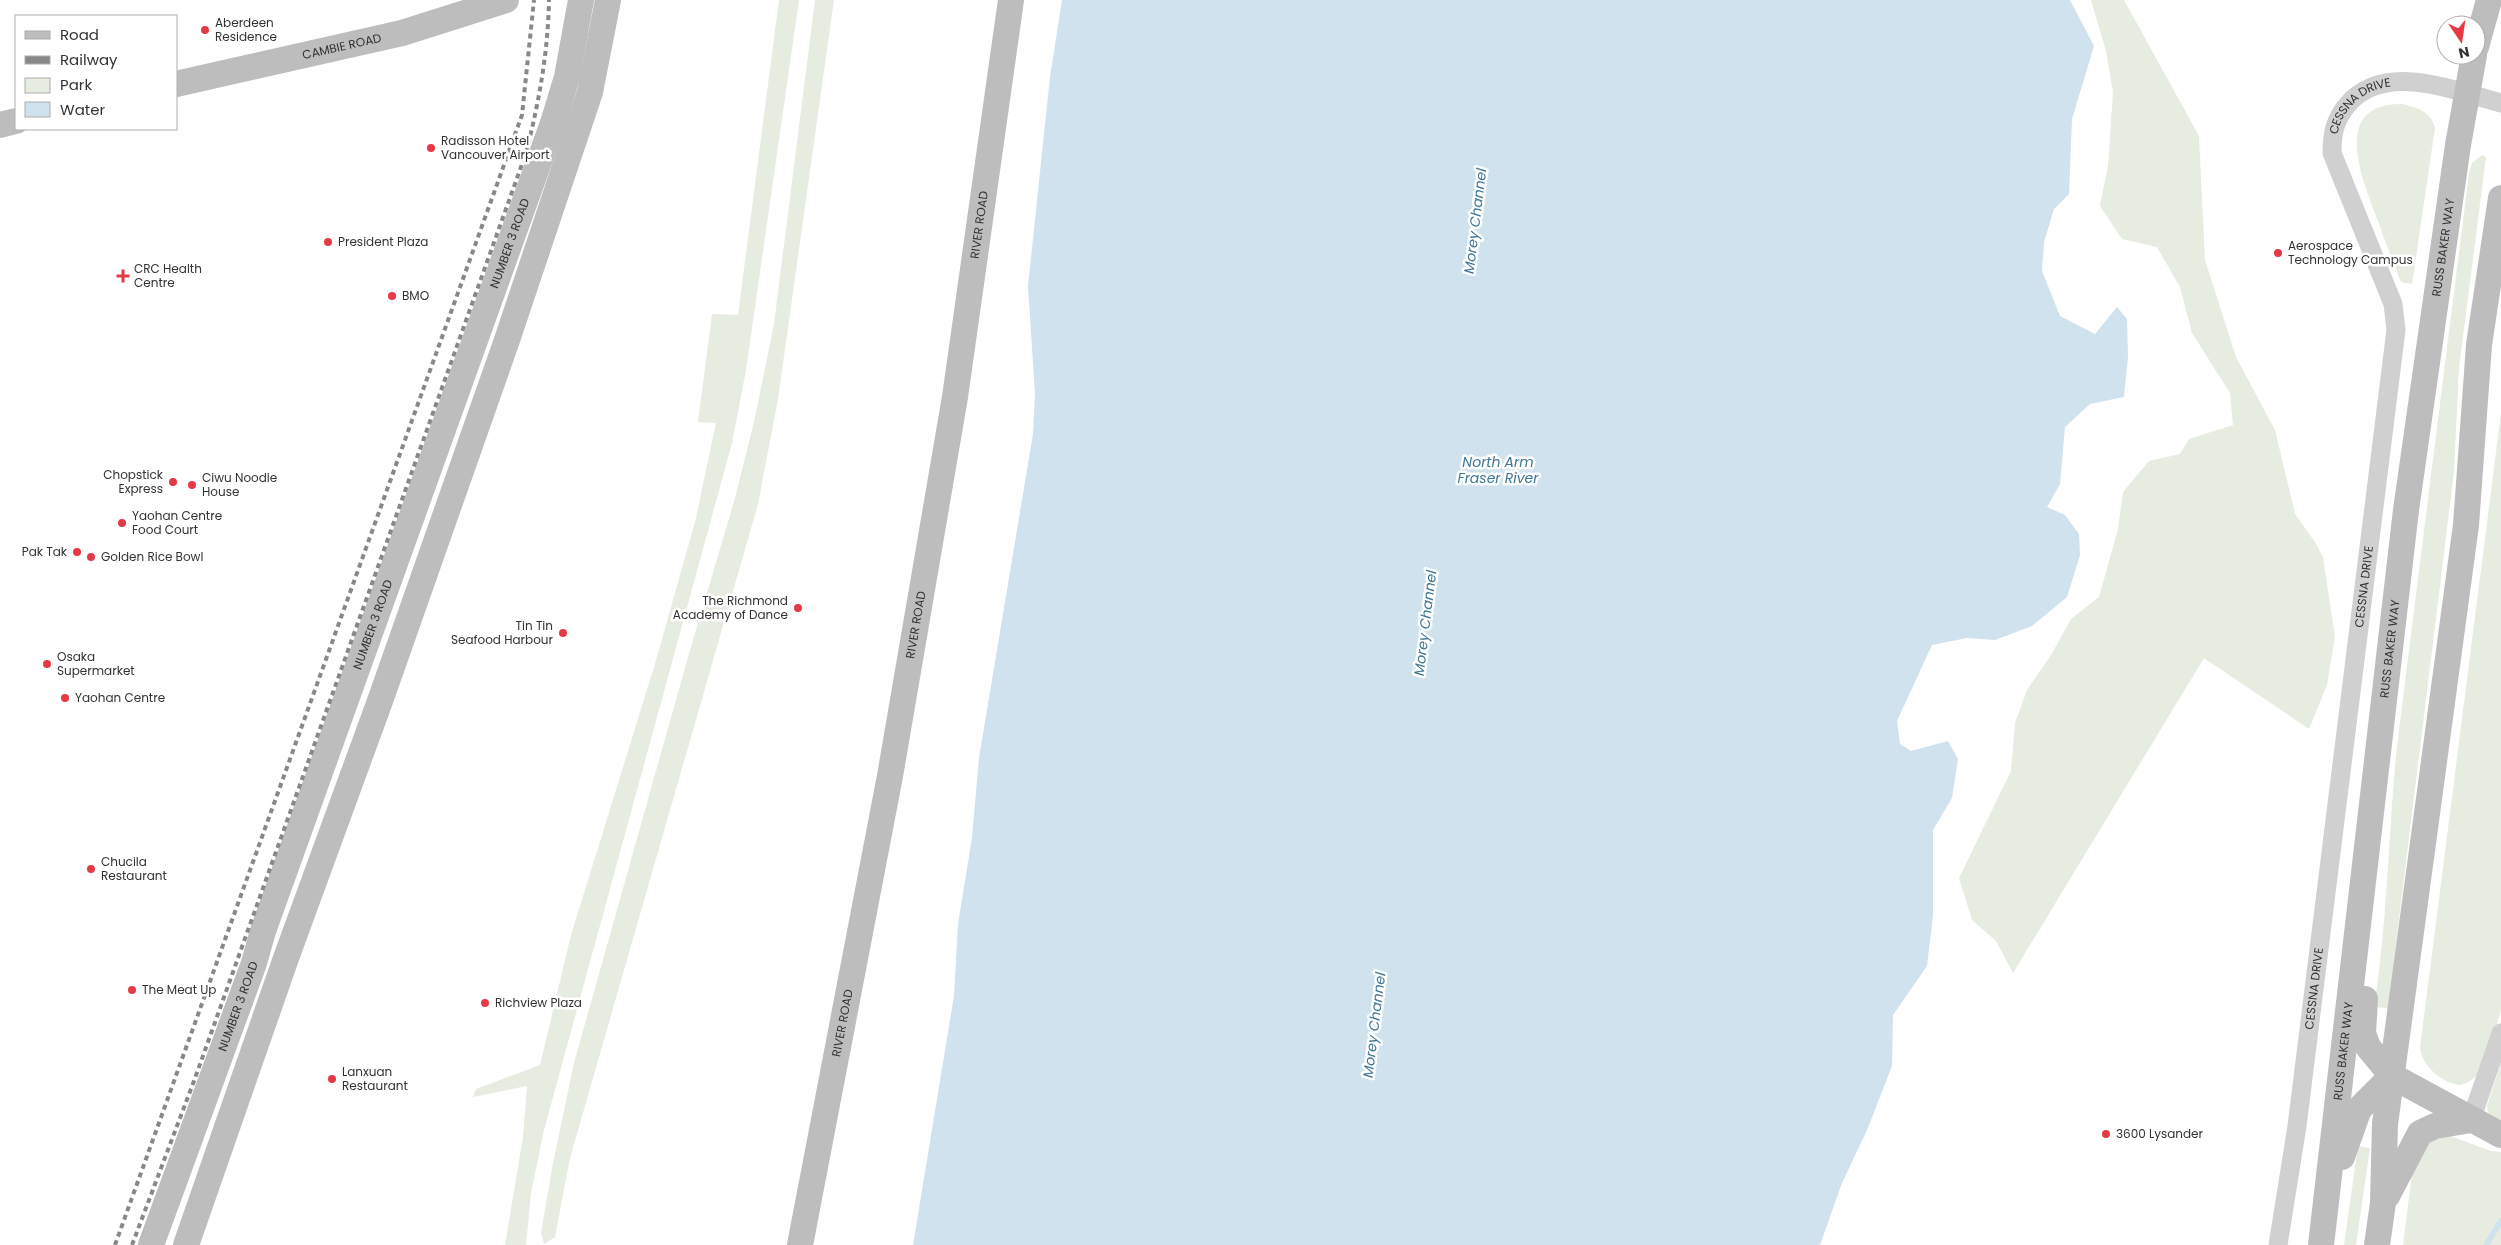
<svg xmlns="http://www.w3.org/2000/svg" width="2501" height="1245" font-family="Poppins,sans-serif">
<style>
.green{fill:#e6ecdf}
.water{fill:#cfe2ee}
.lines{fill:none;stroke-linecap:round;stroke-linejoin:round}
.stream{stroke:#cfe2ee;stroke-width:5.5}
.street{stroke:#d0d0d0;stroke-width:19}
.secondary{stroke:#bdbdbd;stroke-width:26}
.rail{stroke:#888;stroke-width:4;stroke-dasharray:5 4;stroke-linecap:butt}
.poi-dot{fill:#e63946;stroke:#fff;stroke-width:2}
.labels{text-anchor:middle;stroke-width:5;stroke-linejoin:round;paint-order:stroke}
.poi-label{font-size:12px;fill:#333;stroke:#fff;text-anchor:start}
.street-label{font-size:12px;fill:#333;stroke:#fff}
.water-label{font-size:14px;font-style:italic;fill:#3f7597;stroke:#fff}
</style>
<rect width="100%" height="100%" fill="#fff"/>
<!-- green -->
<g class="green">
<path d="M 779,0 L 799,0 L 746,370 L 732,443 L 544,1130 L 531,1193 L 526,1245 L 505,1245 L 523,1137 L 527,1086 L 473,1097 L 476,1089 L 540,1065 L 571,935 L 655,664 L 695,522 L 716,423 L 698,422 L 712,314 L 738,315 Z"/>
<path d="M 815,0 L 834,0 L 778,399 L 758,504 L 570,1158 L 555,1237 L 544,1244 L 541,1233 L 553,1163 L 574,1063 L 686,664 L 735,498 L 754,422 L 774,324 Z"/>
<path d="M 2091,0 L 2124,0 L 2199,136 L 2205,260 L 2236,357 L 2275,430 L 2295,514 L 2315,542 L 2323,557 L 2335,637 L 2327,685 L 2309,729 L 2204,658 L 2013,973 L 1996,941 L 1972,920 L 1959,878 L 2011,771 L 2015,723 L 2027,690 L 2051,655 L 2071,619 L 2099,597 L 2118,529 L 2123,492 L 2149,461 L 2180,454 L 2189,439 L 2233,425 L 2230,393 L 2192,333 L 2180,287 L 2157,247 L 2122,239 L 2100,206 L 2108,166 L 2113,92 L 2106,51 Z"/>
<path d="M 2402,104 C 2416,107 2432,112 2435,128 L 2412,284 L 2401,282 C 2393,262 2385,241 2378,221 C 2363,182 2329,103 2402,104 Z"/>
<path d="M 2482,155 L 2486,157 L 2459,368 L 2454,472 L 2388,1008 L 2374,1007 C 2388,920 2388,833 2397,746 L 2469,173 L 2472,163 Z"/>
<path d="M 2501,413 L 2501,1010 C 2493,1035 2489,1079 2460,1085 C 2442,1083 2422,1066 2420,1048 Z"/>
<path d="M 2501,1063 L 2501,1128 L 2491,1123 L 2487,1106 Z"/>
<path d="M 2448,1135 L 2491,1151 L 2501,1152 L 2501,1245 L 2403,1245 L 2413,1165 L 2426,1144 Z"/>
<path d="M 2358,1146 L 2370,1148 L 2356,1245 L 2344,1245 Z"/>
</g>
<!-- water -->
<path class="water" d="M 1062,0 L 2070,0 L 2094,46 L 2072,119 L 2069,194 L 2054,209 L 2044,242 L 2042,271 L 2060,316 L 2095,334 L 2117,307 L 2127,319 L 2128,357 L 2124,397 L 2090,404 L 2065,427 L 2060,484 L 2047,507 L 2065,515 L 2079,534 L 2080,555 L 2067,597 L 2032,626 L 1995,640 L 1967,638 L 1932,645 L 1897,721 L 1900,744 L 1911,751 L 1948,741 L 1958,759 L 1952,798 L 1933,830 L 1933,916 L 1927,966 L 1893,1015 L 1892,1066 L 1867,1130 L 1842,1183 L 1820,1245 L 913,1245 L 954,996 L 958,924 L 972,838 L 979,758 L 1033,434 L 1035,394 L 1028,286 L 1050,77 Z"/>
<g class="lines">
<!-- stream -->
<path class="stream" d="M 2486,1245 L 2501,1221"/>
<!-- street -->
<g class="street">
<path d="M 2471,1120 L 2501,1033"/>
<path id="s1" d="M 2278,1245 L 2297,1126 L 2396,330 L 2393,304 L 2332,153 C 2332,133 2335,119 2348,104 C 2386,61 2454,91 2501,103"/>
</g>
<!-- secondary -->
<g class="secondary">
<path d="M 2476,47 L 2489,0"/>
<path id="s2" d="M 176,84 L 402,33 L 506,0"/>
<path d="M 0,125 L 16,121"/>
<path d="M 2365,999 L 2363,1033 L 2368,1047 L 2392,1076 L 2501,1135"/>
<path d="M 2342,1157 L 2359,1109 L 2392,1076"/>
<path d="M 2387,1196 L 2420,1133 L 2435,1126 L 2471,1120"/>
<path id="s3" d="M 151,1245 L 254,963 L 263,931 L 553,123 L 567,77 L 581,0"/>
<path d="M 186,1245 L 286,958 L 380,701 L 507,340 L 590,92 L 608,0"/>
<path id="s4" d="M 800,1245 L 890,776 L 955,397 L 1011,0"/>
<path id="s5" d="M 2321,1245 L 2406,510 L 2458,145 L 2474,55"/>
<path d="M 2377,1245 L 2383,1203 L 2385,1124 L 2466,525 L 2479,345 L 2501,198"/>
</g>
<!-- rail -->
<g class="rail">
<path d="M 115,1245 L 522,115 L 534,0"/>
<path d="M 132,1245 L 194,1081 L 526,153 C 539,102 548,53 549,0"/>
</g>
</g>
<!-- markers -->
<g class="poi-dot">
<circle cx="205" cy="30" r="5"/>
<circle cx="431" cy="148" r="5"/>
<circle cx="328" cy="242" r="5"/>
<circle cx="2278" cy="253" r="5"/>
<path d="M120.5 268.5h5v5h5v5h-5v5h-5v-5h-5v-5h5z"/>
<circle cx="392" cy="296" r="5"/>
<circle cx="173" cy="482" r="5"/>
<circle cx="192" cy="485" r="5"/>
<circle cx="122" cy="523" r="5"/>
<circle cx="77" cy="552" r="5"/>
<circle cx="91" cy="557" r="5"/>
<circle cx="798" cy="608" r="5"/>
<circle cx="563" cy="633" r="5"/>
<circle cx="47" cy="664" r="5"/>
<circle cx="65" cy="698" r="5"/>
<circle cx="91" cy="869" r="5"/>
<circle cx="132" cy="990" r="5"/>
<circle cx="485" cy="1003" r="5"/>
<circle cx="332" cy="1079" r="5"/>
<circle cx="2106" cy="1134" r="5"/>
</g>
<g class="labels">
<!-- poi labels -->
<g class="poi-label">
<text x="215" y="27">Aberdeen<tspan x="215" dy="14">Residence</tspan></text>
<text x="441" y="145">Radisson Hotel<tspan x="441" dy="14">Vancouver Airport</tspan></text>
<text x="338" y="246">President Plaza</text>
<text x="2288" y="250">Aerospace<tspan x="2288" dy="14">Technology Campus</tspan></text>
<text x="134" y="273">CRC Health<tspan x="134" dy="14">Centre</tspan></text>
<text x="402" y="300">BMO</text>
<text x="163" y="479" text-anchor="end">Chopstick<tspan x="163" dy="14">Express</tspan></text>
<text x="202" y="482">Ciwu Noodle<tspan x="202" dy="14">House</tspan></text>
<text x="132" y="520">Yaohan Centre<tspan x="132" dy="14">Food Court</tspan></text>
<text x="67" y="556" text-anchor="end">Pak Tak</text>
<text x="101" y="561">Golden Rice Bowl</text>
<text x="788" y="605" text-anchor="end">The Richmond<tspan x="788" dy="14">Academy of Dance</tspan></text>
<text x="553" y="630" text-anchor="end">Tin Tin<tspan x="553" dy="14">Seafood Harbour</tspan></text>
<text x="57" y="661">Osaka<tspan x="57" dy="14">Supermarket</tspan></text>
<text x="75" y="702">Yaohan Centre</text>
<text x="101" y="866">Chucila<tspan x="101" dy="14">Restaurant</tspan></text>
<text x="142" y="994">The Meat Up</text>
<text x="495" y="1007">Richview Plaza</text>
<text x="342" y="1076">Lanxuan<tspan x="342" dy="14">Restaurant</tspan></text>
<text x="2116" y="1138">3600 Lysander</text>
</g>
<!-- street labels -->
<g class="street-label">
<text dy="4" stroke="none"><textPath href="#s2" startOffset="170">CAMBIE ROAD</textPath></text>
<text dy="4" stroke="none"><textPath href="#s1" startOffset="1172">CESSNA DRIVE</textPath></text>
<text dy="4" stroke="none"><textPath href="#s4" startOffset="1036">RIVER ROAD</textPath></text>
<text dy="4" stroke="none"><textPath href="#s3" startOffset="1064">NUMBER 3 ROAD</textPath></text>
<text dy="4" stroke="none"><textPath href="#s5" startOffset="1005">RUSS BAKER WAY</textPath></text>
<text dy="4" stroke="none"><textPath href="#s1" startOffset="664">CESSNA DRIVE</textPath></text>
<text dy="4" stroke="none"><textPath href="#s3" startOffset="659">NUMBER 3 ROAD</textPath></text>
<text dy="4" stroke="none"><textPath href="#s4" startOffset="631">RIVER ROAD</textPath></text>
<text dy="4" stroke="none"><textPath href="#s5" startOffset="600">RUSS BAKER WAY</textPath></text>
<text dy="4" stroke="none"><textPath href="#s1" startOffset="259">CESSNA DRIVE</textPath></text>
<text dy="4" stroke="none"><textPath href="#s3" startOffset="254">NUMBER 3 ROAD</textPath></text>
<text dy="4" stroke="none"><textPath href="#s4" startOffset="226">RIVER ROAD</textPath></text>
<text dy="4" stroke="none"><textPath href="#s5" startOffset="195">RUSS BAKER WAY</textPath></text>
</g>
<!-- water labels -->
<g class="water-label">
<text transform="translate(1475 221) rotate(-83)" y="5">Morey Channel</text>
<text x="1498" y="467">North Arm<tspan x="1498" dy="16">Fraser River</tspan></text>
<text transform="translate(1425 623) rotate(-83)" y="5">Morey Channel</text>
<text transform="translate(1374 1025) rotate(-83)" y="5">Morey Channel</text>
</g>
</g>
<!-- legend -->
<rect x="15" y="15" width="162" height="115" fill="#ffffff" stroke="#adadad"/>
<rect x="25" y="31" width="25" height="8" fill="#bdbdbd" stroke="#adadad"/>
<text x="60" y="40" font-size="15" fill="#333333">Road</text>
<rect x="25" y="56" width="25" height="8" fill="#888888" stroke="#adadad"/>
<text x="60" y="65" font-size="15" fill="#333333">Railway</text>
<rect x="25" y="78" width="25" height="15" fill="#e6ecdf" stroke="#adadad"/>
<text x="60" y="90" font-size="15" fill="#333333">Park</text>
<rect x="25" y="102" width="25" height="15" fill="#cfe2ee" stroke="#adadad"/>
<text x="60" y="115" font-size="15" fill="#333333">Water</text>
<!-- north arrow -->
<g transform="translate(2461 40) rotate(167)"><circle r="24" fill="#ffffff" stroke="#adadad"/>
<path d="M0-4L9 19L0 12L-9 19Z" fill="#e63946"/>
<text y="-8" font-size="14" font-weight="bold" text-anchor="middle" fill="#333333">N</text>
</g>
</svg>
